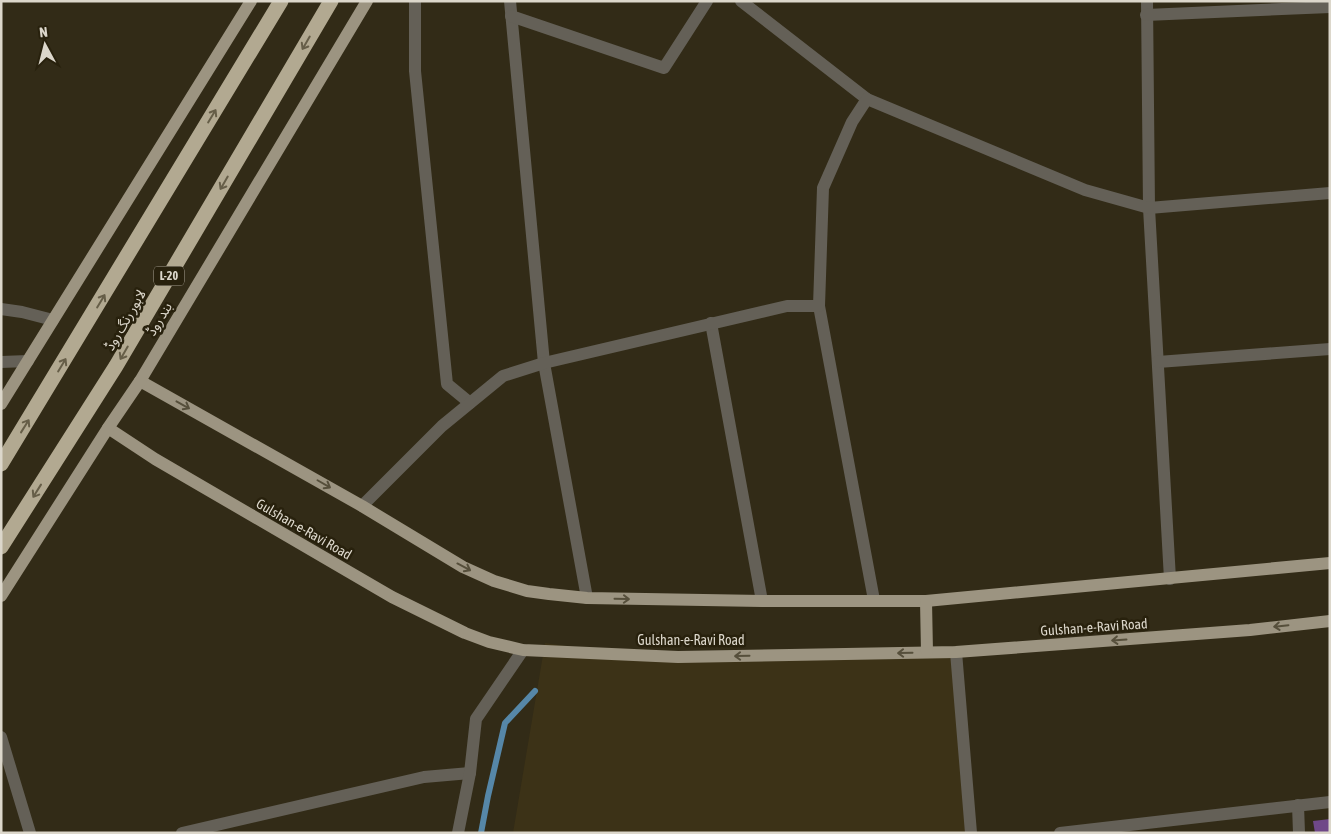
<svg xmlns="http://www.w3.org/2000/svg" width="1331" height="834" font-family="'Asap Condensed','Noto Sans Arabic',sans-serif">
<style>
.built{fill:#3c3217}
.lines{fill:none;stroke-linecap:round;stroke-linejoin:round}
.stream{stroke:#5687a8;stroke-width:6}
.building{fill:#6f4888}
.minor{stroke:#646057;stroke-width:12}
.major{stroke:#9c9481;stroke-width:12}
.highway{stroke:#b2a991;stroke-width:15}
.oneway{stroke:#665e48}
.oneway2{stroke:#564f3b}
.labels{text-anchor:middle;stroke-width:5;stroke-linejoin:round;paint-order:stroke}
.shield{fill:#28210d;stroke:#a6a092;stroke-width:1}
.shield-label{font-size:12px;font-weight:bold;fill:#dcd7cb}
.street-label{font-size:14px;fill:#dcd7cb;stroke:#28210d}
</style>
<rect width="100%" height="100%" fill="#322b17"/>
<!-- built -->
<path class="built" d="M 545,643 L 587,649 L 661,652 L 958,647 L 973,833 L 513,833 Z"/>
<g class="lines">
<!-- stream -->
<path class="stream" d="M 481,833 L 488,796 L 505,723 L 535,691"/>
</g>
<!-- building -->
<path class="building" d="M 1330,819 L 1330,833 L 1315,833 L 1313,821 Z"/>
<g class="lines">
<!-- minor -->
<g class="minor">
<path d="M 415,1 L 415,71 L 447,384 L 470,403"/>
<path d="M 510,1 L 544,363 L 587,598"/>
<path d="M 741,1 L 867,99"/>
<path d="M 1147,1 L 1149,208 L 1170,579"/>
<path d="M 1146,15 L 1330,7"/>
<path d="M 511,16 L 664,68 L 707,1"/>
<path d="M 819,306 L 874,600"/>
<path d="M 1,309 L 22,312 L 53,320"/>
<path d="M 711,323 L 762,601"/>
<path d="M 1,362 L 28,361"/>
<path d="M 1158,362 L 1330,349"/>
<path d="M 362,506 L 442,426 L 503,376 L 544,363 L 787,306 L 819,306 L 823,188 L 852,122 L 867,99 L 1085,190 L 1149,208 L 1330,193"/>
<path d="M 956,652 L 971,833"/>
<path d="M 1,737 L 30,833"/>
<path d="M 1298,805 L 1299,833"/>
<path d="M 182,833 L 424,777 L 470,773"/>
<path d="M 458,833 L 470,773 L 476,719 L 523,650"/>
<path d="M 1060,833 L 1330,802"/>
</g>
<!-- major -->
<g class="major">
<path d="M 140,381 L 362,506 L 463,567 L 494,581 L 527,591 L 549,594 L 587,598 L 762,601 L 926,601 L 1330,563"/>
<path d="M 1,404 L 251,1"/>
<path d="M 108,428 L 155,459 L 392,597 L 465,633 L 489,642 L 523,650 L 678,657 L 956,652 L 1250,630 L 1330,621"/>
<path d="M 1,596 L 108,428 L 140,381 L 367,1"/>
<path d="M 926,601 L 927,652"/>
</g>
<!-- highway -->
<g class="highway">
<path d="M 1,464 L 281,1"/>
<path d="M 1,547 L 116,366 L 331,1"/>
</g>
</g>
<!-- one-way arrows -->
<defs><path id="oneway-shaft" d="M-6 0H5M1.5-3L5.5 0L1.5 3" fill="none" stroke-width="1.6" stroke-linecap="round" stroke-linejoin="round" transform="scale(1.25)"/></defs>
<g class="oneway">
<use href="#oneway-shaft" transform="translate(306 43) rotate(120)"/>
<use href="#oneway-shaft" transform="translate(212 116) rotate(-59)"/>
<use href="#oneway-shaft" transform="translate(224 183) rotate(120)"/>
<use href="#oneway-shaft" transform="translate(101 301) rotate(-59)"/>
<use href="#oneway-shaft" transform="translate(124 353) rotate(120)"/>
<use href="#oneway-shaft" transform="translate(62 365) rotate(-59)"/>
<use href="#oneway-shaft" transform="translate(25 426) rotate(-58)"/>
<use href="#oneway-shaft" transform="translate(37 491) rotate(122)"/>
</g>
<g class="oneway2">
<use href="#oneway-shaft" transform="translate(183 405) rotate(29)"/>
<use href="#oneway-shaft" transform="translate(324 484) rotate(30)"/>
<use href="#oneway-shaft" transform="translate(464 567) rotate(28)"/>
<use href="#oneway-shaft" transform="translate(622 599) rotate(1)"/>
<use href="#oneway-shaft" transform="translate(1281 626) rotate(174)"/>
<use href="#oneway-shaft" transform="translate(1119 640) rotate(176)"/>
<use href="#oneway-shaft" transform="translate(905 653) rotate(179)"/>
<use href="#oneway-shaft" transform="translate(742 656) rotate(179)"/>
</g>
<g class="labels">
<!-- shield labels -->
<rect class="shield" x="154" y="266.5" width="30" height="19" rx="4"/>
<g class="shield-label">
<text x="169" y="280">L-20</text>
</g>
<!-- street labels -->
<g class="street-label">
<text transform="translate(159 319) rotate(-59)" y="5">بند روڈ</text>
<text transform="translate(125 320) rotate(-60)" y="5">لاہور رنگ روڈ</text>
<text transform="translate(304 529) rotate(30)" y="5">Gulshan-e-Ravi Road</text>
<text transform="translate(1094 627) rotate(-4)" y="5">Gulshan-e-Ravi Road</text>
<text x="691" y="645">Gulshan-e-Ravi Road</text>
</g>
</g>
<!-- border -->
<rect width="1331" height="834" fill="none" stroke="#dcd7cb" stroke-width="5"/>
<!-- north arrow -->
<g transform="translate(45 45) rotate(353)" stroke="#28210d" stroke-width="4" paint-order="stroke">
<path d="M0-4L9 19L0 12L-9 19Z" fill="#dcd7cb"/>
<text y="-8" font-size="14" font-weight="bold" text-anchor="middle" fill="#dcd7cb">N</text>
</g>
</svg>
